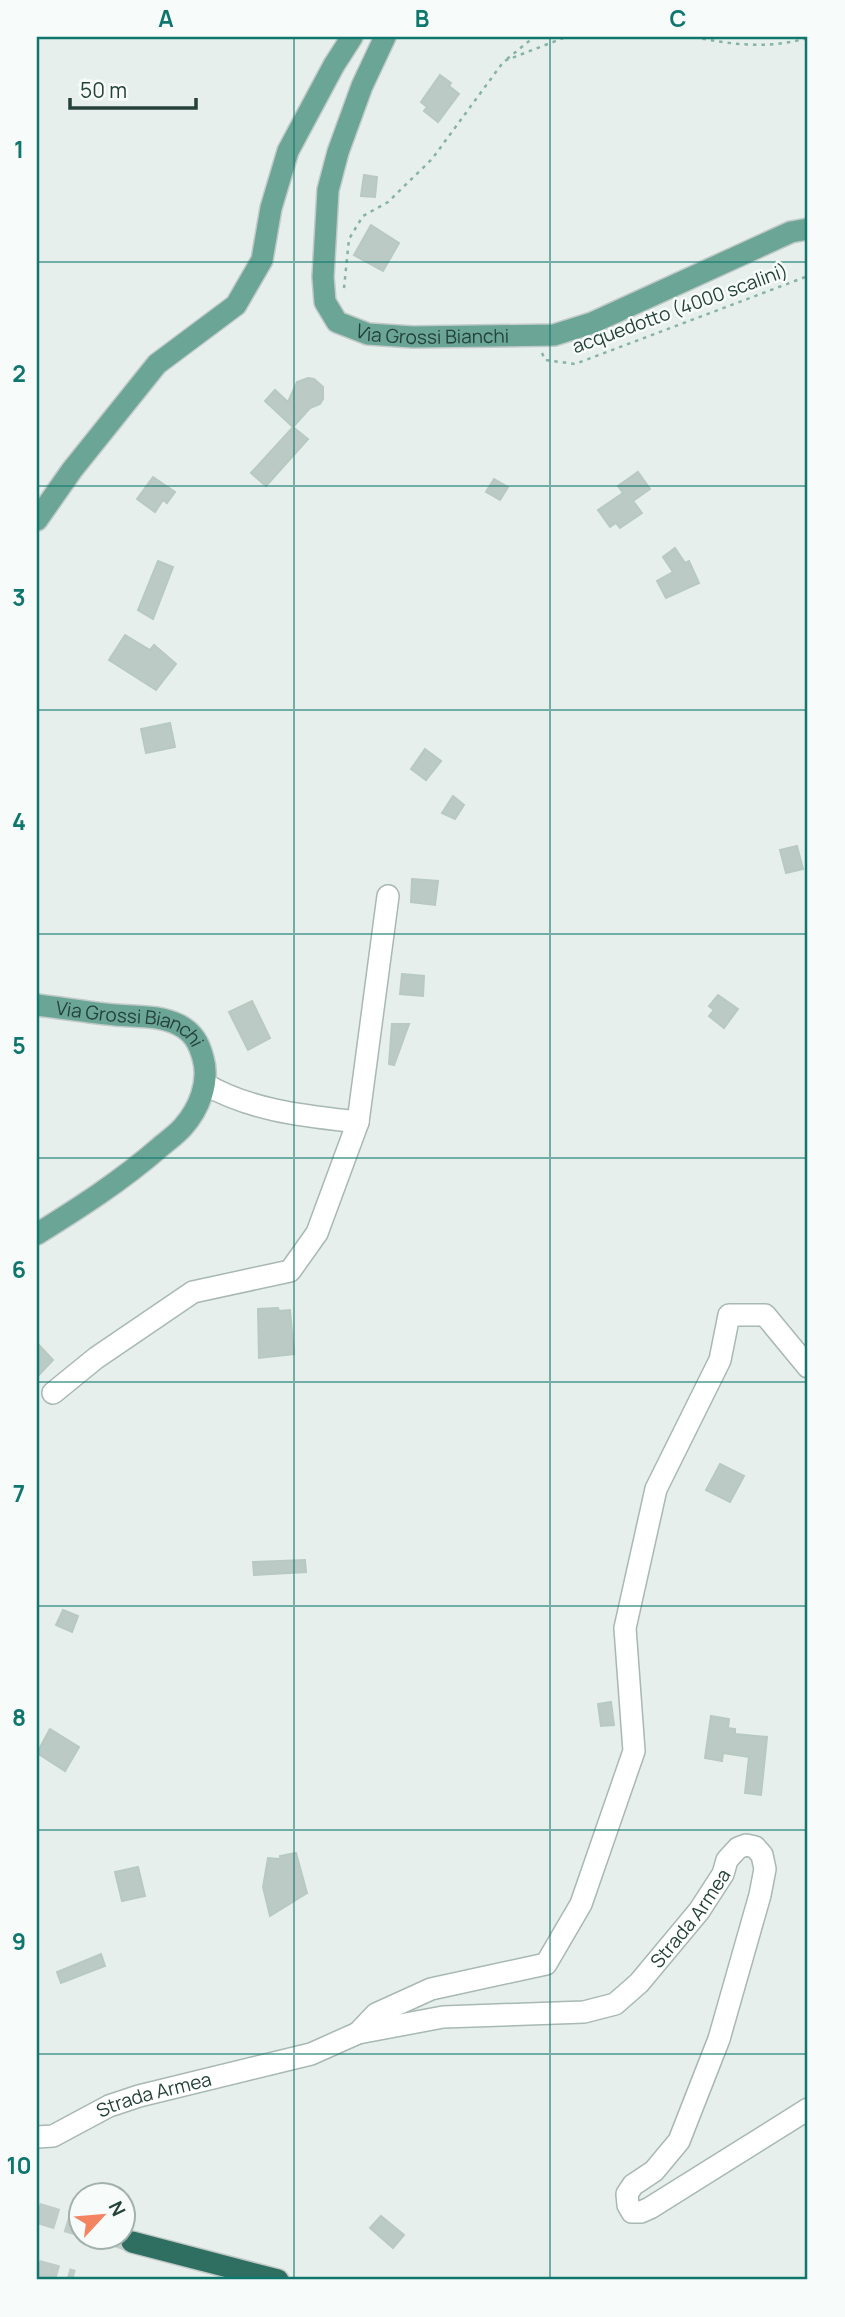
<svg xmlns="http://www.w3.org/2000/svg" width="845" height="2317" font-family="Manrope,sans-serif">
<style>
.building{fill:#bbcac4;stroke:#b8c9c2;stroke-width:2}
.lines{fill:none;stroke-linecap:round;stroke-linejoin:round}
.highway-tunnel{stroke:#bfccc8;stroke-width:21;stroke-dasharray:21 10;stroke-linecap:butt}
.minor-casing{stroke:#a8b8b2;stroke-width:24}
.major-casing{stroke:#c2cac8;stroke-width:24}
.highway-casing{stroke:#c2cac8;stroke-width:24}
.path{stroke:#86b3a5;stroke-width:2.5;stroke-dasharray:3.5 5;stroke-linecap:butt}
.minor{stroke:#fff;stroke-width:21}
.major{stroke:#6aa596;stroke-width:21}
.highway{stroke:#2f6f62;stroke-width:21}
.grid{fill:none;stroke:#0f766e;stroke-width:2;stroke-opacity:0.55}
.labels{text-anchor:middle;stroke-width:5;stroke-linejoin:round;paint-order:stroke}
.street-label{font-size:19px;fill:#24423a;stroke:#f7fbf9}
.neatline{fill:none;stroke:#0f766e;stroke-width:2.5}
.grid-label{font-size:23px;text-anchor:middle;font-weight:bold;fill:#0f766e}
</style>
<rect width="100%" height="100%" fill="#e6efeb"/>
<!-- building -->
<g class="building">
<path d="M 440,75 L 451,83 L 449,86 L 459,94 L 438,122 L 424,111 L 427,107 L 421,102 Z"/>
<path d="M 364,175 L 377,177 L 375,197 L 361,196 Z"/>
<path d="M 371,225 L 399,243 L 383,271 L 354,255 Z"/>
<path d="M 308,378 L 314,379 L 323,387 L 323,399 L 320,404 L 310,408 L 293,427 L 265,401 L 275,390 L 288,402 L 297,382 Z"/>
<path d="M 293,427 L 308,439 L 266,486 L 251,473 Z"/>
<path d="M 638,472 L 650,489 L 633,501 L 642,513 L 620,528 L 616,523 L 610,527 L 598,510 L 623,493 L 618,486 Z"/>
<path d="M 153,477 L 175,492 L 167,503 L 163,500 L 155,512 L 137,499 Z"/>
<path d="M 494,479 L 508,487 L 500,500 L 486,492 Z"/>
<path d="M 675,548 L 685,563 L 689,561 L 699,583 L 666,598 L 657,581 L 673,572 L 663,557 Z"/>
<path d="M 158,561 L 173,567 L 153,619 L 138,610 Z"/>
<path d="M 125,635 L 150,650 L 154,645 L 176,664 L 156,690 L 109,660 Z"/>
<path d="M 170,723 L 175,747 L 146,753 L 141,729 Z"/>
<path d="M 425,749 L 441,761 L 426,780 L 411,769 Z"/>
<path d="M 453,796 L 464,805 L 455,819 L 442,813 Z"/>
<path d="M 797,846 L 803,869 L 786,873 L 780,850 Z"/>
<path d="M 412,879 L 438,881 L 435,905 L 411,902 Z"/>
<path d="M 402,974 L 424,976 L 423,996 L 400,994 Z"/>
<path d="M 718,995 L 738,1009 L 724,1028 L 709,1016 L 714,1010 L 709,1006 Z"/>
<path d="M 252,1001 L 270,1038 L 248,1050 L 229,1012 Z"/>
<path d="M 392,1024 L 409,1024 L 394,1065 L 389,1064 Z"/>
<path d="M 278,1308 L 279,1311 L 290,1310 L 294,1354 L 259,1358 L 258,1309 Z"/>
<path d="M 37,1343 L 53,1360 L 37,1377 Z"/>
<path d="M 720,1464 L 744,1476 L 730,1502 L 706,1490 Z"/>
<path d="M 305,1560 L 306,1572 L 254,1575 L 253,1562 Z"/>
<path d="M 63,1610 L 78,1616 L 72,1632 L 56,1625 Z"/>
<path d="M 611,1702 L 614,1725 L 601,1726 L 598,1704 Z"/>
<path d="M 711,1716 L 729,1719 L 728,1728 L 735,1729 L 735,1734 L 767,1737 L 761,1795 L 745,1793 L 749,1757 L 723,1753 L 722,1761 L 705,1758 Z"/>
<path d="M 50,1729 L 79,1747 L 65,1771 L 37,1753 Z"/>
<path d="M 296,1853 L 307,1893 L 270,1916 L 263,1887 L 268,1858 L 280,1859 L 280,1856 Z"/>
<path d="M 138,1867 L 145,1896 L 122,1901 L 115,1872 Z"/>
<path d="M 101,1954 L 105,1966 L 61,1983 L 57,1972 Z"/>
<path d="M 381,2216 L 404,2235 L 393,2248 L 370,2228 Z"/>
</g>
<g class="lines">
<!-- highway-tunnel -->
<g class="highway-tunnel">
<path d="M 37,2213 L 80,2226"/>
<path d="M 115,2236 L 132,2242"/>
<path d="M 37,2270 L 73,2280"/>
</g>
<!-- minor casing -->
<g class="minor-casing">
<g id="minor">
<path d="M 205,1084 C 251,1111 306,1116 358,1122 L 388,896"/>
<path d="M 53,1393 L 96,1358 L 193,1292 L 290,1271 L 317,1233 L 358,1122"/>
<path d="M 358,2033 L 376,2014 L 431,1989 L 546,1964 L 581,1904 L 634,1751 L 625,1628 L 656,1489 L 720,1360 L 729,1315 L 765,1315 L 808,1367"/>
<path id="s1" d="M 37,2137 L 53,2136 L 109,2106 L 139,2096 L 311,2054 L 358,2033 L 443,2017 L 584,2012 L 615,2004 L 639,1983 L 699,1911 L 723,1874 L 727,1860 L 738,1848 L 746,1845 L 755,1847 L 762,1855 L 765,1869 L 760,1895 L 719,2039 L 679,2141 L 654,2171 L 633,2185 L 627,2194 L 628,2205 L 632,2212 L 641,2212 L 650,2208 L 808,2109"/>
</g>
</g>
<!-- major casing -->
<g class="major-casing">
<g id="major">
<path id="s2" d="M 385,37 L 362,86 L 338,152 L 328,190 L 323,277 L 325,302 L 337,322 L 368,334 L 413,337 L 554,335 L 592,323 L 791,232 L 808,229"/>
<path d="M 37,520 L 72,470 L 157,364 L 236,305 L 262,260 L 271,208 L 288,151 L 334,65 L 352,37"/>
<path id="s3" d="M 37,1005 C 63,1008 90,1013 116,1015 C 138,1017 159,1015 179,1025 C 193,1032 199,1043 203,1058 C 210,1082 199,1109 183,1127 C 176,1135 167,1141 159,1148 C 121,1181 79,1208 37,1234"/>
</g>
</g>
<!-- highway casing -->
<g class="highway-casing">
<path id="highway" d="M 132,2242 L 278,2280"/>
</g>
<!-- path -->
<g class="path">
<path d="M 694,37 C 733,45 769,49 808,38"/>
<path d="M 507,59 L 534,37"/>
<path d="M 344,288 L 349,239 L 363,216 L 388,202 L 432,159 L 504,61 L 566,37"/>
<path d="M 542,353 L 545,360 L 575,364 L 808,276"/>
</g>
<!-- minor -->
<use href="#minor" class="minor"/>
<!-- major -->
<use href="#major" class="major"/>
<!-- highway -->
<use href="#highway" class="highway"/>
</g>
<!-- grid -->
<path class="grid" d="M 294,37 L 294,2280M 550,37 L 550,2280M 37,262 L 808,262M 37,486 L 808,486M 37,710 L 808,710M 37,934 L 808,934M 37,1158 L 808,1158M 37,1382 L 808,1382M 37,1606 L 808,1606M 37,1830 L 808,1830M 37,2054 L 808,2054"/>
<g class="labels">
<!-- street labels -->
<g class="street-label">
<text transform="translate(680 308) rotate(-20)" y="7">acquedotto (4000 scalini)</text>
<text dy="7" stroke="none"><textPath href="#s2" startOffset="397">Via Grossi Bianchi</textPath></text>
<text dy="7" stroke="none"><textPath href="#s3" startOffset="96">Via Grossi Bianchi</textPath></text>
<text dy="7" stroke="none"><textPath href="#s1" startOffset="714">Strada Armea</textPath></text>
<text dy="7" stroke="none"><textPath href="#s1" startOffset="126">Strada Armea</textPath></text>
</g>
</g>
<!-- border -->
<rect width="845" height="2317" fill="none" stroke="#f7fbf9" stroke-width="77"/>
<!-- north arrow -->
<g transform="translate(102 2216) rotate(64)"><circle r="33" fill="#f7fbf9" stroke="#a3b1ad" stroke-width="2"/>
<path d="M0-5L12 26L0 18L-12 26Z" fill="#f4845f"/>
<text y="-10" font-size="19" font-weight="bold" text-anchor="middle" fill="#24423a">N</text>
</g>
<!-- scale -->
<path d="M70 98v10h126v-10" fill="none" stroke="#24423a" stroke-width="3.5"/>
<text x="80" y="98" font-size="21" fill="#24423a" stroke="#f7fbf9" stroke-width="5" paint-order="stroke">50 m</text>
<rect x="38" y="38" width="768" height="2240" class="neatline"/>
<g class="grid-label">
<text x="166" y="27">A</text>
<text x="422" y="27">B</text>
<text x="678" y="27">C</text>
<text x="19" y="158">1</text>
<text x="19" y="382">2</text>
<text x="19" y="606">3</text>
<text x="19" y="830">4</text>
<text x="19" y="1054">5</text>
<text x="19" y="1278">6</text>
<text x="19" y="1502">7</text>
<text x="19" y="1726">8</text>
<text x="19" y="1950">9</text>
<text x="19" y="2174">10</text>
</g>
</svg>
